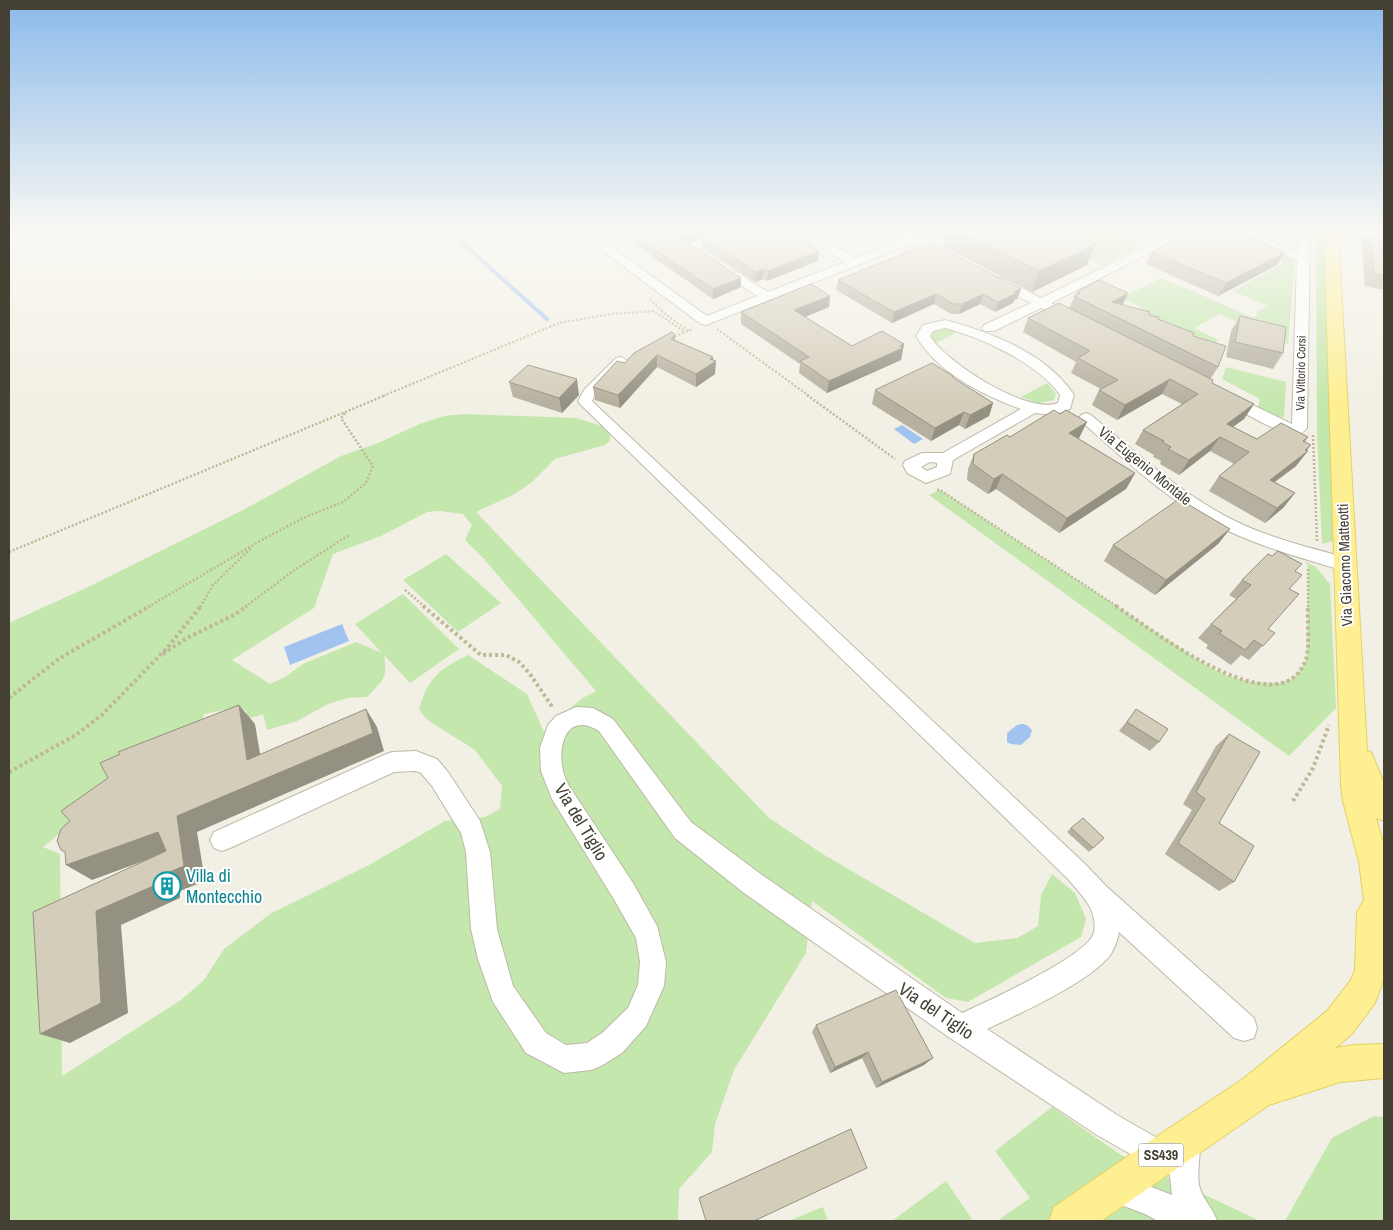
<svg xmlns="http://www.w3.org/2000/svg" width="1393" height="1230" font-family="'Archivo Narrow',sans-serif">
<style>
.green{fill:#c4e7ad;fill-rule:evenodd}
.water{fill:#a0c3ef}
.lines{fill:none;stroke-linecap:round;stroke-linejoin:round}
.stream{stroke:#a0c3ef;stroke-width:4}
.minor-casing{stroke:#bdb9a7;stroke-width:2}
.major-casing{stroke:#e3d062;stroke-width:2}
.path-far2{stroke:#bfb798;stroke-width:2;stroke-dasharray:2 2;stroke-linecap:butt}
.path-far1{stroke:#bfb798;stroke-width:2.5;stroke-dasharray:2 2;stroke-linecap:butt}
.path{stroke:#bfb798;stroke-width:4;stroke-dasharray:3 3;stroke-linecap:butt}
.minor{fill:#fff;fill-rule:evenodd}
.major{fill:#feef92;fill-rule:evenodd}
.wall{fill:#b6b0a0}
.shaded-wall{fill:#949082}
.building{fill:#d4cdba;stroke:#949082}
.labels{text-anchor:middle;stroke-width:4;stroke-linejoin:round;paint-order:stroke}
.far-street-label{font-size:12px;fill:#444034;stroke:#fff}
.shield{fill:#fff;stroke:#7c7971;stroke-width:1}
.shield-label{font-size:14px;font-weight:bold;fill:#444034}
.street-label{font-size:15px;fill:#444034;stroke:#fff}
.near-street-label{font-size:18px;fill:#444034;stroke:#fff}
.near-culture-label{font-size:18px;fill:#0d838f;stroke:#fff;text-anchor:start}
</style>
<rect width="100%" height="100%" fill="#f2f0e4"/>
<!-- green -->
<g class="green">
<path d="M 1029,232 L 1125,232 L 1143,240 L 1137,243 L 1143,246 L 1102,266 Z"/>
<path d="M 1212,232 L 1295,257 L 1288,344 L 1219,314 L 1194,328 L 1219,340 L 1204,350 L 1131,313 L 1141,307 L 1121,298 L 1162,278 L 1254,318 L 1258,314 L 1256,313 L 1267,306 L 1233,291 L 1280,265 L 1282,261 Z"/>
<path d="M 1316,232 L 1324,232 L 1333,541 L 1322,544 L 1317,433 Z"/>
<path d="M 940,328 L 960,331 L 934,344 L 930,338 L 930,333 Z"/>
<path d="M 1226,367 L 1286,382 L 1284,417 L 1275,417 L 1258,408 L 1260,399 L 1222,379 Z"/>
<path d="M 1047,383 L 1056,394 L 1054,400 L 1038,403 L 1021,397 Z"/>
<path d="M 464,414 L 576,418 L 602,426 L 610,435 L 610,440 L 605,445 L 555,459 L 532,482 L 515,494 L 476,512 L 768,817 L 821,853 L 975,943 L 1017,938 L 1038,926 L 1041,895 L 1052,874 L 1075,893 L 1086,919 L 1081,937 L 968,1002 L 946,998 L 812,901 L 806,953 L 734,1070 L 715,1124 L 712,1152 L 679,1189 L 678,1221 L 9,1221 L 9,623 L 86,588 L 243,510 L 341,456 L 378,443 L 422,423 L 444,416 ZM 440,511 L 463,514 L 472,525 L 465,540 L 485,560 L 596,691 L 581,699 L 544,732 L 527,694 L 468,655 C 438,670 429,677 419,709 L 426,719 L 475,750 L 502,786 L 500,809 L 485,817 L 445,821 L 369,865 L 270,914 L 224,949 L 204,980 L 181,1000 L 62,1076 L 60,854 L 43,847 L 126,781 L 200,731 L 204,714 L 240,707 L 247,712 L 236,723 L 263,714 L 267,730 L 297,721 L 328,704 L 348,698 L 367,697 C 383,680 388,679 384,655 L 410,683 L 459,649 L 403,594 L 355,624 L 382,653 L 356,642 L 303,664 L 285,677 L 270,684 L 232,660 L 314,608 L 333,554 L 381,536 L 427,512 Z"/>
<path d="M 940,490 L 1206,665 L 1228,676 L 1251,682 L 1281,683 L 1293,678 L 1302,668 L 1307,657 L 1308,566 L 1304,561 L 1316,567 L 1330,584 L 1336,708 L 1289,756 L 929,495 Z"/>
<path d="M 446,554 L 501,603 L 458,632 L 403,580 Z"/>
<path d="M 1052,1107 L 1121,1155 L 1260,1221 L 997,1221 L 1030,1198 L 995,1151 Z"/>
<path d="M 1374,1116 L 1384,1117 L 1384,1221 L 1285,1221 L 1332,1138 Z"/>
<path d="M 946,1181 L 973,1221 L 892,1221 Z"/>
<path d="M 823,1207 L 828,1221 L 788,1221 Z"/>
</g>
<!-- water -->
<g class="water">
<path d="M 902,425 L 923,439 L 914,444 L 894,429 Z"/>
<path d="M 342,624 L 349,641 L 290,665 L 284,647 Z"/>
<path d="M 1022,724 L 1027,725 L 1032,730 L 1030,737 L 1021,745 L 1011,744 L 1007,742 L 1007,733 L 1017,725 Z"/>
</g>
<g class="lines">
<!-- stream -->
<path class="stream" d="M 450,232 L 547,319"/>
<!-- minor casing -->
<g class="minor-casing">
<g id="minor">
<path d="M 606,232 L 624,232 L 603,241 L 707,316 L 757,296 L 684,247 L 686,245 L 721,232 L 738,232 L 699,248 L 768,292 L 845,262 L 796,232 L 810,232 L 855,258 L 905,238 L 896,232 L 911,232 L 915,235 L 921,233 L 927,236 L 924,239 L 955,256 L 953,258 L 945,258 L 914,243 L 706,325 L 701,324 L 588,240 L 590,238 Z"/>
<path d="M 1177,232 L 1192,232 L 1051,303 L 1076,315 L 1077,318 L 1076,321 L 1066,321 L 1041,308 L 994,331 L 984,331 L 982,328 L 984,325 L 1031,303 L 994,284 L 992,281 L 994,278 L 1002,278 L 1041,298 Z"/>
<path d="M 1234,232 L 1250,232 L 1298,252 L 1298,232 L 1310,232 L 1307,428 C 1303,433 1299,435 1293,434 C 1274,432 1240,410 1222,401 L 1220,398 L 1222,395 L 1232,395 L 1292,424 L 1297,260 Z"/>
<path d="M 1357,232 L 1384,234 L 1384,240 L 1358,234 Z"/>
<path d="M 945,320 C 991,332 1047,354 1074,395 L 1070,409 L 1053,415 L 1035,413 L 953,460 L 950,474 L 926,483 L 907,473 L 903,465 L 905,461 L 922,453 L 943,453 L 1021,409 C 982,395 937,372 916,336 L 923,325 ZM 945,328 C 981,337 1039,364 1060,395 L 1058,403 C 1028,415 945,362 930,336 L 933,331 ZM 930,462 L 937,463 L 937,467 L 927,471 L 921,467 Z"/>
<path d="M 621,357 L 628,361 L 595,395 L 592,401 L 597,406 L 1084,863 L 1107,887 L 1254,1018 L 1257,1028 L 1254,1038 L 1244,1041 L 1234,1038 L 1119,932 C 1118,939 1115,947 1111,954 C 1092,981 1019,1014 987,1029 L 1117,1115 L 1171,1146 L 1176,1130 L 1186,1125 L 1196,1130 C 1204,1147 1196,1167 1199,1185 C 1202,1199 1213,1208 1217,1221 L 1158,1221 L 1145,1214 L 1105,1199 L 1101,1188 L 1105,1177 L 1116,1173 L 1172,1195 L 1169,1167 L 1160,1171 L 1097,1135 L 950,1038 L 744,893 L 675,838 L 599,731 C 567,711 557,745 563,771 C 564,776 567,782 569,786 L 633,883 L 657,926 L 666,962 L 664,986 L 646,1026 L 622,1053 L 601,1066 L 591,1070 L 564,1073 L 526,1053 L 493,1002 L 478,959 L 471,929 L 466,852 L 461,833 L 432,786 L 421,773 L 416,771 L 394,772 L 230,848 L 222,851 L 214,848 L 210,840 L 214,832 L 384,755 L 392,752 L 416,751 L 437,759 L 448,772 L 480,821 L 490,852 L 497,929 L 513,986 L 546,1033 L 566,1045 L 587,1043 L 602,1033 L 628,1008 L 638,985 L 640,962 L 636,938 L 615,901 L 552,799 L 541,771 L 540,748 L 548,725 L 556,716 L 576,707 L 593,708 L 613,719 L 691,822 L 762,875 L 962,1013 C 986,1002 1090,955 1094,932 C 1098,909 1081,895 1068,879 L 580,404 L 578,401 L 584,390 L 616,358 Z"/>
<path d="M 1086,413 L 1091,415 C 1137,454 1181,494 1235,521 C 1272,539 1312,548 1351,559 L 1354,564 L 1351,569 L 1345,571 C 1305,559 1264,548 1226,530 C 1171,504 1126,461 1081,421 L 1079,418 L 1081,415 Z"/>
</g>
</g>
<!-- major casing -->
<g class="major-casing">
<path id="major" d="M 1324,232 L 1338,232 L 1367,751 L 1371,752 L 1384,783 L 1384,821 L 1376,818 L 1384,846 L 1384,978 L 1375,1003 L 1351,1035 L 1335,1048 L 1355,1045 L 1384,1044 L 1384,1078 L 1340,1082 L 1269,1105 L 1101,1221 L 1049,1221 L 1054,1207 L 1147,1143 L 1243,1079 L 1327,1011 L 1351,980 L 1355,970 L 1357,912 L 1364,900 L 1359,862 L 1343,801 L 1341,785 Z"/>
</g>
<!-- path-far2 -->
<g class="path-far2">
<path d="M 559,232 L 585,251"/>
<path d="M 650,299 L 665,314 L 689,331"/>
<path d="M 717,329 L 809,396"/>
<path d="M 671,338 L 693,329"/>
<path d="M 383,396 L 559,323 L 611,314 L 654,311 L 685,332"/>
</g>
<!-- path-far1 -->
<g class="path-far1">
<path d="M 807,395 L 895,459"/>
<path d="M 1313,435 L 1317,541"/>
<path d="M 937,490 L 940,490 L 1118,607"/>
<path d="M 9,552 L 386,395"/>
<path d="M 405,590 L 425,607"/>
<path d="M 148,607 L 260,541 L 303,518 L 343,502 L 366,483 L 373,466 L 341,418 L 345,413"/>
<path d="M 200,607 L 213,585 L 251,548"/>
<path d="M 245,607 L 293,571 L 349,535"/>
<path d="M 1308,607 L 1308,569"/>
</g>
<!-- path -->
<g class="path">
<path d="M 423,606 L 481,655 L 506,655 L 519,662 L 530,674 L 553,708"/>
<path d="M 1116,606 C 1149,627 1281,732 1306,659 C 1310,648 1307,618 1308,606"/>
<path d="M 163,654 L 187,638 L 234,615 L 247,606"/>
<path d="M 9,698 L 60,658 L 150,606"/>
<path d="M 9,772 L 76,735 L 103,714 L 167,648 L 201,606"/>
<path d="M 1293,801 L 1313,768 L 1329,725"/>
</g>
<!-- minor -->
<use href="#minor" class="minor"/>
<!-- major -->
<use href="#major" class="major"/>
</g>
<!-- wall -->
<g class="wall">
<path d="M 645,232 L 715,232 L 689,243 L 741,278 L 741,287 L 713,299 L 636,245 L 635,236 Z"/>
<path d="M 944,232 L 1069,232 L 1096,244 L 1087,265 L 1032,292 L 943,247 L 945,240 L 942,239 Z"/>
<path d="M 1158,232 L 1172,232 L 1165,236 Z"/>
<path d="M 1182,232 L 1237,232 L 1285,252 L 1277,265 L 1218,296 L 1146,264 L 1152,252 L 1180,238 Z"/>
<path d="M 1262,232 L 1286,232 L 1284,237 Z"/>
<path d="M 1364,232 L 1384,232 L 1384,291 L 1384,290 L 1365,286 L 1361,237 Z"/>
<path d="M 799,236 L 795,237 L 819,251 L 818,261 L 767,281 L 763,279 L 755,282 L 703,248 L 703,239 Z"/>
<path d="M 838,280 L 1021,289 L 1017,299 L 1014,300 L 1013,303 L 995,312 L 980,304 L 959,314 L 951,314 L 934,304 L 892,323 L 836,290 Z"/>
<path d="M 1077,292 L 1123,305 L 1149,315 L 1193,336 L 1218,367 L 1211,378 L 1212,383 L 1254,404 L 1244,419 L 1233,427 L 1257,439 L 1308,437 L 1305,442 L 1307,451 L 1296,466 L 1275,482 L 1295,493 L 1283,508 L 1265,523 L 1209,491 L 1219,476 L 1234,464 L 1210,451 L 1179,475 L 1160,464 L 1161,461 L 1153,457 L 1154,455 L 1135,444 L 1143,430 L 1182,404 L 1162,394 L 1117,420 L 1092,405 L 1099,390 L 1101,389 L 1071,373 L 1076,362 L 1023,332 L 1028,318 L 1069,308 Z"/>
<path d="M 830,296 L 829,307 L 805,317 L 852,346 L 904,344 L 901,360 L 827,393 L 799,373 L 800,364 L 741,324 L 741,312 Z"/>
<path d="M 1240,316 L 1283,353 L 1273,369 L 1226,357 L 1231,331 Z"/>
<path d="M 675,335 L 675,340 L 713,357 L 715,374 L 696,387 L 657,367 L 620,408 L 595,400 L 593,387 L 625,363 Z"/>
<path d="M 953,378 L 993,403 L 989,416 L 965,429 L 959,425 L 931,441 L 872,404 L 875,390 Z"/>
<path d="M 509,382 L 579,395 L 562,413 L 513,397 Z"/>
<path d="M 1060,414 L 1087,422 L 1079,438 L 1078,439 L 1135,473 L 1126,489 L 1059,533 L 996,489 L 988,494 L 967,480 L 968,469 L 974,454 Z"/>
<path d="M 1230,529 L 1218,544 L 1155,595 L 1104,561 L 1113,545 Z"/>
<path d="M 1295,571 L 1289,589 L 1268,629 L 1275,633 L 1249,660 L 1241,655 L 1231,665 L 1206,648 L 1208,645 L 1198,638 L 1211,624 L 1236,599 L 1229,595 L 1242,580 Z"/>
<path d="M 1136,710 L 1159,742 L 1150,751 L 1119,731 Z"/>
<path d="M 1229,734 L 1219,823 L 1234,882 L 1219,891 L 1165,854 L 1192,810 L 1183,804 L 1216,746 Z"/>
<path d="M 1071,828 L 1104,838 L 1089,852 L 1067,832 Z"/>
<path d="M 816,1025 L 924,1065 L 876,1088 L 862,1058 L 830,1073 L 812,1032 Z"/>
</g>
<!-- shaded-wall -->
<g class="shaded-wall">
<path d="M 691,232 L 715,232 L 683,246 L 683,236 Z"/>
<path d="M 785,232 L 799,232 L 799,236 L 785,241 Z"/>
<path d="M 1167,232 L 1172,232 L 1165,236 Z"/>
<path d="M 1096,244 L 1087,265 L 1032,292 L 1039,271 Z"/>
<path d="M 819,251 L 818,261 L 767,281 L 768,271 Z"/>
<path d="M 1285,252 L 1277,265 L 1218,296 L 1226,283 Z"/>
<path d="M 764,269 L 763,279 L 755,282 L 756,272 Z"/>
<path d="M 741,278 L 741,287 L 713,299 L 713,289 Z"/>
<path d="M 1021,289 L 1017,299 L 1014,300 L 1013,303 L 995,312 L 998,302 L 1014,292 Z"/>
<path d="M 1128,293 L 1122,307 L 1112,302 Z"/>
<path d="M 936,294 L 934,304 L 892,323 L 894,312 Z"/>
<path d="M 983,294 L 980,304 L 959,314 L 962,304 Z"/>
<path d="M 830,296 L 829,307 L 793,322 L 794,310 Z"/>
<path d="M 904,344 L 901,360 L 827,393 L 829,381 Z"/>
<path d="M 657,355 L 657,367 L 620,408 L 618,395 Z"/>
<path d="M 713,357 L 713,363 L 716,361 L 715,374 L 696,387 L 696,374 L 710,359 Z"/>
<path d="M 577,379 L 579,395 L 562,413 L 559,398 Z"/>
<path d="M 1170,379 L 1162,394 L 1117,420 L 1125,405 Z"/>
<path d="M 993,403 L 989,416 L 965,429 L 970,415 Z"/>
<path d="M 1254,404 L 1244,419 L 1217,438 L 1227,424 Z"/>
<path d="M 964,412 L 959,425 L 931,441 L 935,428 Z"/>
<path d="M 1087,422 L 1079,438 L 1062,449 L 1069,433 Z"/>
<path d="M 1220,437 L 1210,451 L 1179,475 L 1189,460 Z"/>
<path d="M 1311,445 L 1303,455 L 1308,451 L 1296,466 L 1258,494 L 1270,480 L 1305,450 Z"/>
<path d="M 1135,473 L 1126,489 L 1059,533 L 1067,518 Z"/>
<path d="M 1002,474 L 996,489 L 988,494 L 994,479 Z"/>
<path d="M 1295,493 L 1283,508 L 1265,523 L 1277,508 Z"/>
<path d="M 1230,529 L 1218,544 L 1155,595 L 1166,580 Z"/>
<path d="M 239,705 L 255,724 L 264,777 L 247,760 Z"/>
<path d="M 366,709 L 377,727 L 384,751 L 197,832 L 205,881 L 180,891 L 180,898 L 121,925 L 128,1013 L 70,1043 L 40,1034 L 96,911 L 158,877 L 177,816 Z"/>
<path d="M 158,832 L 179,848 L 92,880 L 66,865 Z"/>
<path d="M 868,1052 L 862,1058 L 830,1073 L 835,1067 Z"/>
<path d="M 933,1058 L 924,1065 L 876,1088 L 882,1082 Z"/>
</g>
<!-- building -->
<g class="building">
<path d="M 645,232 L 691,232 L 683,236 L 683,239 L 741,278 L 713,289 L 635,236 Z"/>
<path d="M 718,232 L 788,232 L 819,251 L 768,271 L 764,269 L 756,272 L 703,239 Z"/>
<path d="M 960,232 L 1069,232 L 1096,244 L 1039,271 Z"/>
<path d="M 1190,232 L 1237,232 L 1285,252 L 1226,283 L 1152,252 Z"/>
<path d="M 1370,232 L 1384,232 L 1384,276 L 1374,274 Z"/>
<path d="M 931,243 L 1021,289 L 1014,292 L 1017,293 L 998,302 L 983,294 L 962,304 L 954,304 L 936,294 L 894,312 L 838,280 Z"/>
<path d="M 1099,280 L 1128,293 L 1112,302 L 1150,312 L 1149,315 L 1159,317 L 1158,319 L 1194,333 L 1193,336 L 1226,346 L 1218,367 L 1074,296 L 1080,293 L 1077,292 Z"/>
<path d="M 811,284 L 830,296 L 794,310 L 852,346 L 882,331 L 904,344 L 900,346 L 903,348 L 829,381 L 800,361 L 809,357 L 741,312 Z"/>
<path d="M 1059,303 L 1213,380 L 1212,383 L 1254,404 L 1227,424 L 1257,439 L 1281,423 L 1308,437 L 1303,441 L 1311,445 L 1305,450 L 1308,451 L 1270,480 L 1295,493 L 1277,508 L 1219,476 L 1249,452 L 1220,437 L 1189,460 L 1168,449 L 1171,447 L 1162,442 L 1164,441 L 1143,430 L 1198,394 L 1170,379 L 1125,405 L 1099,390 L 1118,380 L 1078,358 L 1090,351 L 1028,318 Z"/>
<path d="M 1240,316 L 1286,327 L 1283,353 L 1235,342 Z"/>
<path d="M 672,332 L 675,335 L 671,339 L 713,357 L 710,359 L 716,361 L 696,374 L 657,355 L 618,395 L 593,387 L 617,361 L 625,363 L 634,353 Z"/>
<path d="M 932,363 L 953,376 L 952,377 L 993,403 L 970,415 L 964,412 L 935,428 L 875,390 Z"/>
<path d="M 528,365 L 577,379 L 559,398 L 509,382 Z"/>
<path d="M 1054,410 L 1060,414 L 1066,410 L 1087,422 L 1069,433 L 1135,473 L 1067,518 L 1002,474 L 994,479 L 973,464 L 974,454 L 1007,435 L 1010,437 Z"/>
<path d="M 1179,499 L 1230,529 L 1166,580 L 1113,545 Z"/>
<path d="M 1278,551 L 1302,564 L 1295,571 L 1302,575 L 1289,589 L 1299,594 L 1268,629 L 1275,633 L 1263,646 L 1254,640 L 1245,650 L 1219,633 L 1222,631 L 1211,624 L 1251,585 L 1242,580 L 1268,554 L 1272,556 Z"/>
<path d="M 239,705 L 247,760 L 366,709 L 373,733 L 177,816 L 184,866 L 158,877 L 158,884 L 96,911 L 101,1003 L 40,1034 L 33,912 L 166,851 L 158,832 L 66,865 L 65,852 L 61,850 L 57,841 L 61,829 L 70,821 L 61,811 L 108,778 L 100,763 L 120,754 L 118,752 Z"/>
<path d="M 1136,709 L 1168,729 L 1159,742 L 1127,722 Z"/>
<path d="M 1229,734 L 1260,752 L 1219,823 L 1254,846 L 1234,882 L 1178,843 L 1205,799 L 1196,792 Z"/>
<path d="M 1083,818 L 1104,838 L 1093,848 L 1071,828 Z"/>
<path d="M 896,990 L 933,1058 L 882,1082 L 868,1052 L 835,1067 L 816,1025 Z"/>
<path d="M 851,1129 L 867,1168 L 754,1221 L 706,1221 L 699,1198 Z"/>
</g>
<!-- sky -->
<linearGradient id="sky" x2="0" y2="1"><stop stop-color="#8bbaeb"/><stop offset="0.57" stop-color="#f9f8f3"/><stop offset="1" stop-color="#f9f8f3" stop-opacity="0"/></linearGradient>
<rect width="1393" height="405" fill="url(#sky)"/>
<!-- icons -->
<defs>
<g id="building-ring" transform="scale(1.4375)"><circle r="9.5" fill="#fff" stroke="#0f9aa8" stroke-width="1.5"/><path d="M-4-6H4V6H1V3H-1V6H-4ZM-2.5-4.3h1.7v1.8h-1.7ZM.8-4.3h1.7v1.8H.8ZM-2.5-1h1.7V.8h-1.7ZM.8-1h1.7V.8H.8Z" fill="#0f9aa8"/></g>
</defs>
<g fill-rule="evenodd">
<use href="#building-ring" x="167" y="886"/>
</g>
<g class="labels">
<!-- far-street labels -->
<g class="far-street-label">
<text transform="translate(1301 373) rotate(-89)" y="4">Via Vittorio Corsi</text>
</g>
<!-- shield labels -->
<rect class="shield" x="1138.5" y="1143.5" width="45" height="23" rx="4"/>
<g class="shield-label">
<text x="1161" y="1160">SS439</text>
</g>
<!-- street labels -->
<g class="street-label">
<text transform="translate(1145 466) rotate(39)" y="5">Via Eugenio Montale</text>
<text transform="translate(1345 565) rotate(-92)" y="5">Via Giacomo Matteotti</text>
</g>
<!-- near-street labels -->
<g class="near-street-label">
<text transform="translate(581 822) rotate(59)" y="6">Via del Tiglio</text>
<text transform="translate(936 1011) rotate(34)" y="6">Via del Tiglio</text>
</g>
<!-- near-culture labels -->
<g class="near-culture-label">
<text x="186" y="882">Villa di<tspan x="186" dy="21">Montecchio</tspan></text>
</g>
</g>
<!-- border -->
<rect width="1393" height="1230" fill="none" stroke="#444034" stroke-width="20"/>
</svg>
